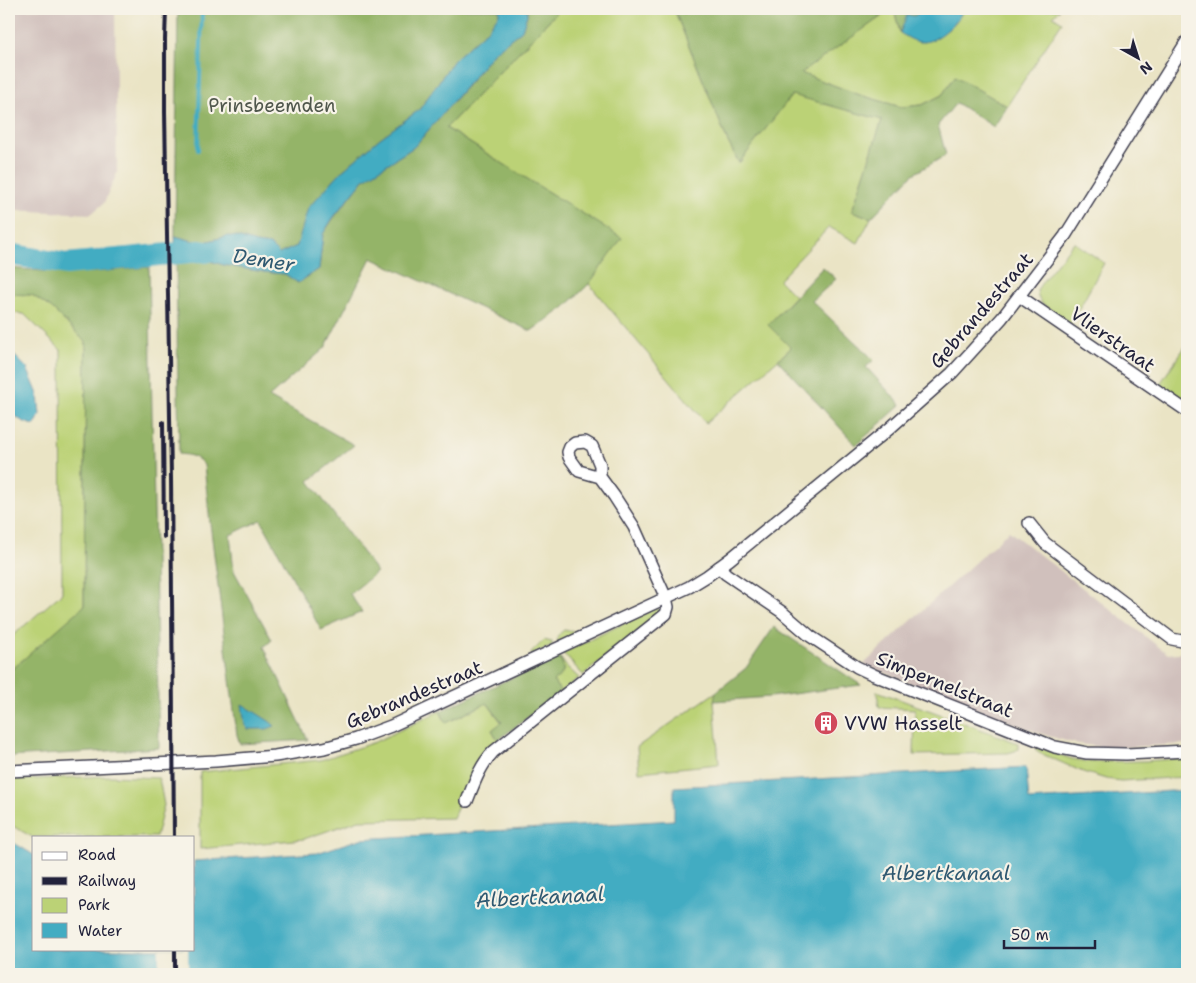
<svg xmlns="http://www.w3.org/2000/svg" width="1196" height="983" font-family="'Shantell Sans',sans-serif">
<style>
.industrial{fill:#d0c0bc}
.green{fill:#bbd276;stroke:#6e7a58}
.forest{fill:#94b467;stroke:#5b6b51}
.water{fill:#43acc2;stroke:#32677e}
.pier{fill:#eae4c5}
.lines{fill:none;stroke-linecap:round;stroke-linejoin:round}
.stream{stroke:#43acc2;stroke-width:4}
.river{stroke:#43acc2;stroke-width:22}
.street-casing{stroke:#403f50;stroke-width:14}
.street{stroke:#fff;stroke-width:11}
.rail{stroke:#22223b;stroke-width:4}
.labels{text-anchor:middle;stroke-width:4.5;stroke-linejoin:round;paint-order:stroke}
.park-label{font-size:19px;fill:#50574d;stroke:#f7f3e8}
.street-label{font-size:19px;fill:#22223b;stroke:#f7f3e8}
.poi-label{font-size:19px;fill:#22223b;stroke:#f7f3e8;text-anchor:start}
.water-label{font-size:20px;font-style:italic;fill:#2f5971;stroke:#f7f3e8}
</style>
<rect width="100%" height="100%" fill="#f7f3e8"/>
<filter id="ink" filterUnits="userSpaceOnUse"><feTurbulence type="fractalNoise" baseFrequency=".02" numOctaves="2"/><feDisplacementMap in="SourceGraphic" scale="10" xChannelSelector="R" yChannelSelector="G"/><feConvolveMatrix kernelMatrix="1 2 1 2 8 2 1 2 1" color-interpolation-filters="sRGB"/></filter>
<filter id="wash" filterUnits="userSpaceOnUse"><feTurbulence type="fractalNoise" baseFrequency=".0096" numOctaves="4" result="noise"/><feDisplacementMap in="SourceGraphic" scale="20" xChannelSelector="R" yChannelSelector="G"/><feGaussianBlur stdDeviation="1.12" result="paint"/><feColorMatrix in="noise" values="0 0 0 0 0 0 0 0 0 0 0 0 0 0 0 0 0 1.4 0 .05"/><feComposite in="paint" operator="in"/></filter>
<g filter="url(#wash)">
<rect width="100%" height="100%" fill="#eae4c5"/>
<!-- industrial -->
<g class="industrial">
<path d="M 9,9 L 115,9 L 117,173 L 104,203 L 91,214 L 9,210 Z"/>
<path d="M 1009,531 L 1168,654 L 1187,652 L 1187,744 L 1108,748 L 1073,743 L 1042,734 L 942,696 L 864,664 Z"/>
</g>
<!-- green -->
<g class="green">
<path d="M 560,9 L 674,9 L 728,142 L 739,163 L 792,94 L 882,120 L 852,211 L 871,218 L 858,243 L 829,227 L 779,280 L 795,296 L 768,325 L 791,348 L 706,423 L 589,284 L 621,238 L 446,128 Z"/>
<path d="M 892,9 L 894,9 L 900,33 L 924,42 C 944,34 954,28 964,9 L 1060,9 L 1053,16 L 1062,22 L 1007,106 L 955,77 L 942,95 L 922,105 L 901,107 L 860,95 L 800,73 Z"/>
<path d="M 1074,242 L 1104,263 L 1071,324 L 1041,303 L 1038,297 L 1037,290 L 1043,281 Z"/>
<path d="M 9,294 L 32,295 L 51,308 L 86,342 L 84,607 L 9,672 L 9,639 L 62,593 L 61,350 L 24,314 L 9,313 Z"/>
<path d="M 1187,344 L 1187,404 L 1159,385 Z"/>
<path d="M 655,608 L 661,610 L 661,613 L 583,675 L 563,653 Z"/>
<path d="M 564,630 L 577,632 L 578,633 L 558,643 C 556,636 559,634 564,630 Z"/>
<path d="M 544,640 L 552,642 L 552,646 L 532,655 L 531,653 Z"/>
<path d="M 559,656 L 566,666 L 579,678 L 561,692 L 553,681 C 566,672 565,670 559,656 Z"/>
<path d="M 877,691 L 1018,743 L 1018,749 L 1015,751 L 1008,753 L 914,755 L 915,709 L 879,707 Z"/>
<path d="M 716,692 L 714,701 L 719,764 L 639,772 L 637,747 Z"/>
<path d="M 487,703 L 502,723 L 492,730 L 498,740 C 494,743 490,746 486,750 C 472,766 462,798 453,818 L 359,820 L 304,839 L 200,849 L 200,772 L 321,760 L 375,742 L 440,711 L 446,723 Z"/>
<path d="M 1037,747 L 1072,759 L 1091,762 L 1145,761 L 1187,758 L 1187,777 L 1121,781 L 1106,779 L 1083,772 L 1042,754 L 1035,749 Z"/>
<path d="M 110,776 L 159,778 L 164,805 L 156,837 L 34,837 L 34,838 L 9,824 L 9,780 Z"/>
</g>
<!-- forest -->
<g class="forest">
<path d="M 178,9 L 499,9 L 499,14 L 488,29 L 454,60 L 419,110 L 379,139 L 339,174 L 309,208 L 297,246 L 279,254 L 270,245 L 256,243 L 237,237 L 228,236 L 201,243 L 175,236 Z"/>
<path d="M 527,9 L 560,9 L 446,128 L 622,238 L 589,284 L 564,308 L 531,331 L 371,258 L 325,348 L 269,397 L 354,445 L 309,481 L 377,572 L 350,594 L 362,612 L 321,630 L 261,520 L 230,535 L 234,571 L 272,640 L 264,647 L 308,740 L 240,744 L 237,735 L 210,523 L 204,465 C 197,456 190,455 179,454 L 176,261 L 203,259 L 224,265 L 264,272 L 285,274 L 298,283 L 319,269 L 323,234 L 333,219 L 364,179 L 414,147 L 471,81 L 494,52 L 522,30 L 527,15 Z"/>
<path d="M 674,9 L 892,9 L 801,73 L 860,95 L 901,107 L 922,105 L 942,95 L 955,76 L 1007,106 L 994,127 L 956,103 L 938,125 L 946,155 L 912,175 L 871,218 L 852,211 L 882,120 L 792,95 L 739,163 L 728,142 Z"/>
<path d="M 894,9 L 928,9 L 914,16 L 900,33 Z"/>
<path d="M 149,267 L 159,748 L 9,757 L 9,672 L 84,606 L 86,342 L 51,308 L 32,295 L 9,294 L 9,268 L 42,271 L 96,272 Z"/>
<path d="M 823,267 L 836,279 L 812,301 L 874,360 L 866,367 L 901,405 L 856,445 L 778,360 L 791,348 L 768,325 Z"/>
<path d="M 774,627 L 861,685 L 770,697 L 714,701 L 716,692 L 746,668 Z"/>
<path d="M 559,656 C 565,670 566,672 553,681 L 561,692 L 498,740 L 492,730 L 502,722 L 487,703 L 446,723 L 440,711 Z"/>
</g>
<!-- water -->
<g class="water">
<path d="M 499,9 L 527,9 L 527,15 L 522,30 L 494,52 L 472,79 L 414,147 L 364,179 L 333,218 L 323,234 L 319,269 L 298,283 L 285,274 L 264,272 L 224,265 L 203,259 L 176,261 L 175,236 L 201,243 L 228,236 L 237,237 L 256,243 L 270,245 L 279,254 L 297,246 L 308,208 L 339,174 L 379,139 L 419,110 L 454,60 L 488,29 L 499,14 Z"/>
<path d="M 928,9 L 964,9 C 957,22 939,42 922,42 C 914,42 907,37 900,33 L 907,15 L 914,16 Z"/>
<path d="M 9,350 L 27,368 L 38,394 L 40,415 L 35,425 C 24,423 17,419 9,410 Z"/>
<path d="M 242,704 L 269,721 L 275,726 L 267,729 L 248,729 L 245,726 Z"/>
<path d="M 1026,767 L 1029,800 L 1187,790 L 1187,974 L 9,974 L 9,840 L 34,855 L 34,949 L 194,949 L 194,861 L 317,853 L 360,839 L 674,820 L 674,787 Z"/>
</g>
<!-- pier -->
<rect class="pier" x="159" y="949" width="29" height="25"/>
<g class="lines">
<!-- stream -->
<path class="stream" d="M 198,150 L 202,9"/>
<!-- river -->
<path class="river" d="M 9,254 L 66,264 L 200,251 L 206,252"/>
</g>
</g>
<g filter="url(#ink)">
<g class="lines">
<!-- street casing -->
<g class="street-casing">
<g id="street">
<path d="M 1019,296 L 1187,411"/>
<path d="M 1029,523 L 1045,543 L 1172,639 L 1187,642"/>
<path d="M 719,567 L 726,574 L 782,612 L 810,636 L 857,667 L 874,675 L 1055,747 L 1087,753 L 1126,754 L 1187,751"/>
<path d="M 9,771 L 216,761 L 275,756 L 324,748 L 356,739 L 391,726 L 689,587 L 707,576 L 730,559 L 889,429 L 952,373 L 1002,318 L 1065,236 L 1187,41"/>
<path d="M 467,801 C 474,783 480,766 493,752 L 666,614 L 668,607 L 666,598 L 634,527 L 614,496 L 600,477 L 579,471 L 569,457 L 568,452 L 570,447 L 575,443 L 585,442 L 592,446 L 600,465 L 600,477"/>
</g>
</g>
<!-- street -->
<use href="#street" class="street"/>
<!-- rail -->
<g class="rail">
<path d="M 166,9 L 165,39 L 165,112 L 171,478 L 174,837"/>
<path d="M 163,422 L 164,537"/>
<path d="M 175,949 L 175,974"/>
</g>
</g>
</g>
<!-- icons -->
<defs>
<g id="building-disc" transform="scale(1.25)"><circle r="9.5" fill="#d1495b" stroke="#f7f3e8"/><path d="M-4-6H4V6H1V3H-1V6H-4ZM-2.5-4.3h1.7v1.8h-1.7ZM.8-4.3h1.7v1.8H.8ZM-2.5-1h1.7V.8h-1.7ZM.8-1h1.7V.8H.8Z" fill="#fff"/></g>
</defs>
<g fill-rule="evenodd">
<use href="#building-disc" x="826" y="723"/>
</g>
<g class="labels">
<!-- park labels -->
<g class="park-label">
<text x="272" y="112">Prinsbeemden</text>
</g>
<!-- street labels -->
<g class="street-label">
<text transform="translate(981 310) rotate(-49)" y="7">Gebrandestraat</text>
<text transform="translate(1113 339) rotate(35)" y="7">Vlierstraat</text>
<text transform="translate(945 684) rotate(22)" y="7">Simpernelstraat</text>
<text transform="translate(414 694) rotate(-23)" y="7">Gebrandestraat</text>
</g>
<!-- poi labels -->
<g class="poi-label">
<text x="844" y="730">VVW Hasselt</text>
</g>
<!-- water labels -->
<g class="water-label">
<text transform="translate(264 260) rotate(9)" y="7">Demer</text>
<text x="946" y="880">Albertkanaal</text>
<text transform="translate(540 897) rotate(-3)" y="7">Albertkanaal</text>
</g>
</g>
<!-- margin -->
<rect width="1196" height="983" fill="none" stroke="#f7f3e8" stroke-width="30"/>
<!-- legend -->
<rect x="32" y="836" width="162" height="115" fill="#f7f3e8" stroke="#a29fa3"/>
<rect x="42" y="852" width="25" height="8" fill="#ffffff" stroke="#a29fa3"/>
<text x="78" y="860" font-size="15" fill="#22223b">Road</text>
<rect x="42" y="877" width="25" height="8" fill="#22223b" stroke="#a29fa3"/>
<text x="78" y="886" font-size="15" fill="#22223b">Railway</text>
<rect x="42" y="898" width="25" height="15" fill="#bbd276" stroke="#a29fa3"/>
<text x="78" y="910" font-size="15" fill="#22223b">Park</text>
<rect x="42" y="923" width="25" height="15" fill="#43acc2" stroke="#a29fa3"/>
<text x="78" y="936" font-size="15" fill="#22223b">Water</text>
<!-- north arrow -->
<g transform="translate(1138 58) rotate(141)" stroke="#f7f3e8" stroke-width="4" paint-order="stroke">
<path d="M0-4L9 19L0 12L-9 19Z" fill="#22223b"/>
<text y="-8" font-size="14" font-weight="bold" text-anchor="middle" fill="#22223b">N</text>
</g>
<!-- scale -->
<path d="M1004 940v8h91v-8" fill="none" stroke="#22223b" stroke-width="2.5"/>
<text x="1011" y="940" font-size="15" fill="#22223b" stroke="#f7f3e8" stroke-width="4" paint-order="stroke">50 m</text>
</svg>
